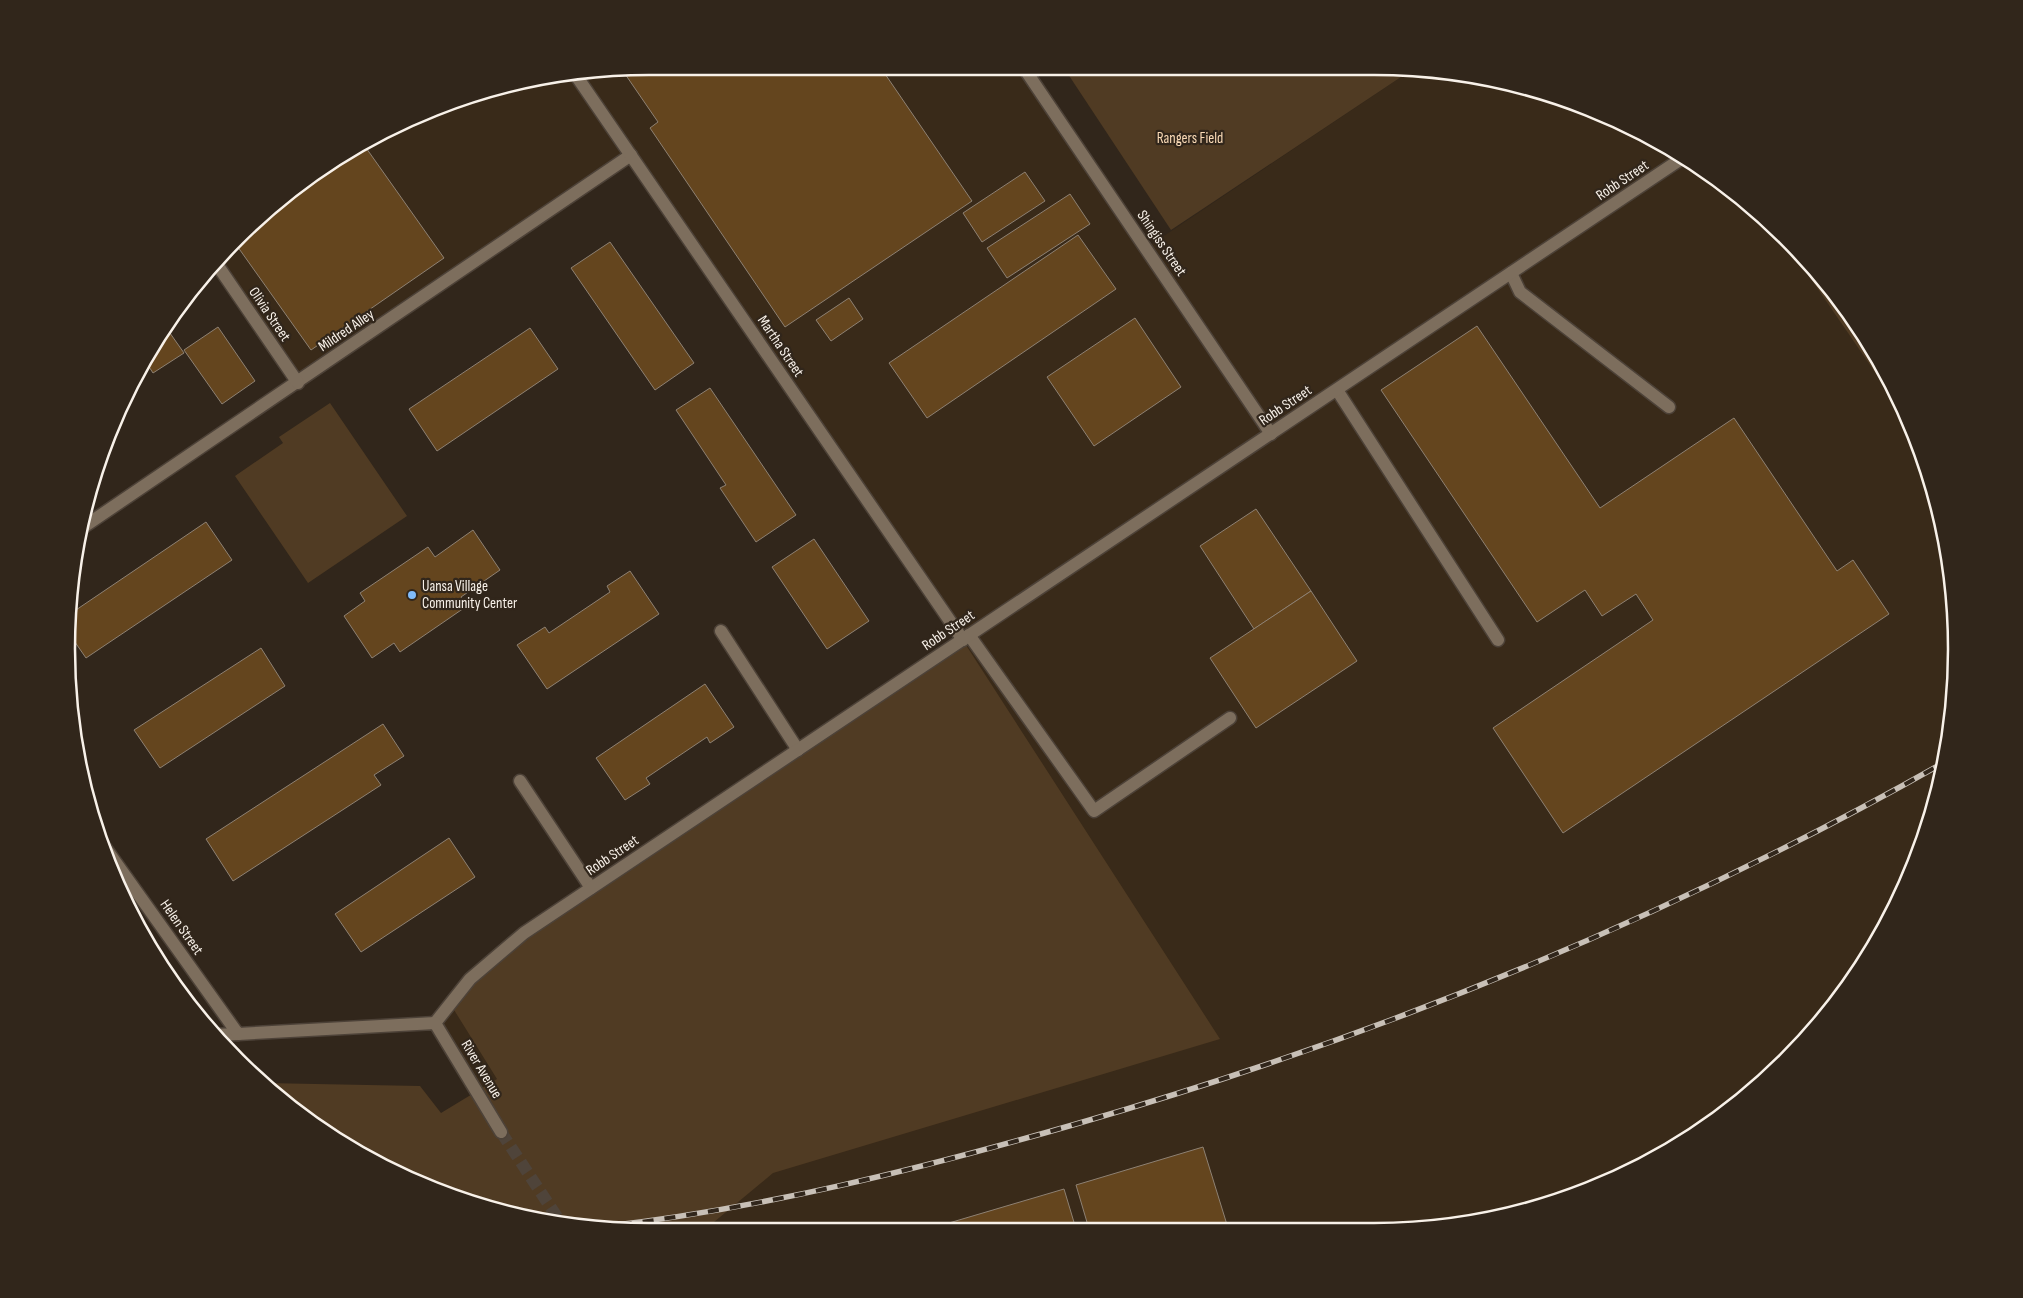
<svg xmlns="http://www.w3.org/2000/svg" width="2023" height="1298" font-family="'Sofia Sans Condensed',sans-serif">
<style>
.built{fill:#392a19}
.green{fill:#503b23}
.building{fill:#64451e;stroke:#8e8173}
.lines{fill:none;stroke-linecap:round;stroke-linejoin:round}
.tertiary-tunnel{stroke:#4f443a;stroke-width:12;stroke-dasharray:12 6;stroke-linecap:butt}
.service-casing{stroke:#4d4238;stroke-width:15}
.minor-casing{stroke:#4d4238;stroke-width:15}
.tertiary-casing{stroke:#4d4238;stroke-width:15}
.path{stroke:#776d63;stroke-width:3;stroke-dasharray:2.5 2.5;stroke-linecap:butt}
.service{stroke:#7d6e5d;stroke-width:12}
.minor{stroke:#7d6e5d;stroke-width:12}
.tertiary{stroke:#7d6e5d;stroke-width:12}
.rail-casing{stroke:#c8c0b7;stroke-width:5.5}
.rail{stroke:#31261b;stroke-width:4;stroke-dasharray:11;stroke-linecap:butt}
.poi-dot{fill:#81bcfa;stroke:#31261b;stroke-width:2}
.labels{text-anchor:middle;stroke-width:4.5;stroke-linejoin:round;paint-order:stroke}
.park-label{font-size:15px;fill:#fbdbb7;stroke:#31261b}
.street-label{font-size:15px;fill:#f8f1e9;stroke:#31261b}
.poi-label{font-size:15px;fill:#f8f1e9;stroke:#31261b;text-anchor:start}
.rim{fill:none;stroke:#f8f1e9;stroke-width:2.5}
</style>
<rect width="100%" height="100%" fill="#31261b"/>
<!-- built -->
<path class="built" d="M 573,71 L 1026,71 L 1146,248 L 1410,71 L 1450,71 L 1597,111 L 1729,187 L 1812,265 L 1879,358 L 1926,462 L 1952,573 L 1955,687 L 1937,800 L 1897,907 L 1836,1004 L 1758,1087 L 1632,1172 L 1525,1212 L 1412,1230 L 573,1227 L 435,1023 L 470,979 L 962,640 L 631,156 L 298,383 L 216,263 L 265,211 L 325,165 L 462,97 Z"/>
<!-- green -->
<g class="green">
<path d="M 1066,71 L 1410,71 L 1171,230 Z"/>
<path d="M 1783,238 L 1812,265 L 1879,358 L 1905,416 Z"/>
<path d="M 330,403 L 407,516 L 308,583 L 235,476 L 283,443 L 279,437 Z"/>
<path d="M 964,642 L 1220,1039 L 773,1173 L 708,1227 L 573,1227 L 426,1187 L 294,1111 L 264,1083 L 420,1086 L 441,1113 L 497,1079 L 451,1005 L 524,934 Z"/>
</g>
<!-- building -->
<g class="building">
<path d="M 623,71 L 883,71 L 972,201 L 785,327 L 650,128 L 658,122 Z"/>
<path d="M 364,145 L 444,258 L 311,350 L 235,243 L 265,211 L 325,165 Z"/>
<path d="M 1025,172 L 1045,201 L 982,242 L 963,213 Z"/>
<path d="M 1070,194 L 1090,224 L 1007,278 L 987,248 Z"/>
<path d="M 1078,235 L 1116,289 L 927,418 L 889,363 Z"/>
<path d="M 610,242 L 694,363 L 655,390 L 571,268 Z"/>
<path d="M 849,298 L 863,319 L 831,341 L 816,320 Z"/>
<path d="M 1135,318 L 1181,387 L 1094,446 L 1047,377 Z"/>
<path d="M 165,326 L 184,353 L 153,373 L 144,359 Z"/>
<path d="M 1477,326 L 1600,508 L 1734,418 L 1837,571 L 1853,560 L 1889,614 L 1563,833 L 1493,728 L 1653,620 L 1636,594 L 1602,616 L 1585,590 L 1537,622 L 1381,390 Z"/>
<path d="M 218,327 L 255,381 L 222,404 L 184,350 Z"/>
<path d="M 530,328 L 558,369 L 437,451 L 409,409 Z"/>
<path d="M 710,388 L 796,515 L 756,542 L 720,488 L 726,485 L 676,410 Z"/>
<path d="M 1256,509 L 1311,591 L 1254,629 L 1200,546 Z"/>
<path d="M 206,522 L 232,560 L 86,658 L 68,632 L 70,614 Z"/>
<path d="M 473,530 L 500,570 L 461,597 L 467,606 L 400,652 L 394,643 L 372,658 L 344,616 L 365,601 L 360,593 L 428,547 L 435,557 Z"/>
<path d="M 814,539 L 869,621 L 827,649 L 772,567 Z"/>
<path d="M 630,571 L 659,614 L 547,689 L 517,645 L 545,627 L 549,633 L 610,592 L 607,586 Z"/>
<path d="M 1311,591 L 1357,661 L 1256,728 L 1210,658 Z"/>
<path d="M 261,648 L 285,686 L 160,768 L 134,730 Z"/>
<path d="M 705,684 L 734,727 L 710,743 L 707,737 L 646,778 L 650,784 L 625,800 L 596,758 Z"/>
<path d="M 383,724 L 404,756 L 374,775 L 381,785 L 233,881 L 206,839 Z"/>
<path d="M 449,838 L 475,877 L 361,952 L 335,914 Z"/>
<path d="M 1203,1147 L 1228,1228 L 1221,1230 L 1089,1229 L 1076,1185 Z"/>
<path d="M 1064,1189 L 1076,1229 L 932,1228 Z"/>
</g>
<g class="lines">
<!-- tertiary-tunnel -->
<path class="tertiary-tunnel" d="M 501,1132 L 561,1223"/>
<!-- service casing -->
<g class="service-casing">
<g id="service">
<path d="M 1511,273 L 1520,292 L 1669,407"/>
<path d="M 1337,390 L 1498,640"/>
<path d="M 79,530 L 631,155"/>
<path d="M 721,631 L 798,750"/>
<path d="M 969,635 L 1094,811 L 1230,718"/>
<path d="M 520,781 L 591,888"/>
</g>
</g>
<!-- minor casing -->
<g class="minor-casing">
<g id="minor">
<path d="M 573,71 L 963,640"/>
<path d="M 1026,71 L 1271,434"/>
<path d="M 216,263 L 298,383"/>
<path d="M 435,1023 L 470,979 L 524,933 L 1681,159"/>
<path d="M 213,1035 L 238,1034"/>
</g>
</g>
<!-- tertiary casing -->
<g class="tertiary-casing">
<path id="tertiary" d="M 99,839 L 238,1034 L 435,1023 L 501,1132"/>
</g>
<!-- path -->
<path class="path" d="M 1833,1001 L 1839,1000"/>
<!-- service -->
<use href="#service" class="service"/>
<!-- minor -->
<use href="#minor" class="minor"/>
<!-- tertiary -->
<use href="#tertiary" class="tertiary"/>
<!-- rail casing -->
<g class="rail-casing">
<path id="rail" d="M 599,1227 C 761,1209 920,1169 1076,1124 C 1378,1037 1669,918 1943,763"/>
</g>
<!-- rail -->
<use href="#rail" class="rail"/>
</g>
<!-- markers -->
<circle class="poi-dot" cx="412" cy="595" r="5"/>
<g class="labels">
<!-- park labels -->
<g class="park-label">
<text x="1190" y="143">Rangers Field</text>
</g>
<!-- street labels -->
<g class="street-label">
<text transform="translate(1622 180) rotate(-34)" y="5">Robb Street</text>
<text transform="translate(1162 243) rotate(56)" y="5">Shingiss Street</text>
<text transform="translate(270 314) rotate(56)" y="5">Olivia Street</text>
<text transform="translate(346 330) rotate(-34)" y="5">Mildred Alley</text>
<text transform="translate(781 346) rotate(56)" y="5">Martha Street</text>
<text transform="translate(1285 405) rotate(-34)" y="5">Robb Street</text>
<text transform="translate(948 630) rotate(-34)" y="5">Robb Street</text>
<text transform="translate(612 855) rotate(-34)" y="5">Robb Street</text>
<text transform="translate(182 927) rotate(55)" y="5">Helen Street</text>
<text transform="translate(482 1069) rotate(59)" y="5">River Avenue</text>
</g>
<!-- poi labels -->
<g class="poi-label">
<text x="422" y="591">Uansa Village<tspan x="422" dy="17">Community Center</tspan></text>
</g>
</g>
<!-- crop -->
<path d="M0 0H2023V1298H0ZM649 75H1374A574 574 0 0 1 1948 649V649A574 574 0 0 1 1374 1223H649A574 574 0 0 1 75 649V649A574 574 0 0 1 649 75Z" fill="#31261b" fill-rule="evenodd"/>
<path class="rim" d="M649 75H1374A574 574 0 0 1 1948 649V649A574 574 0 0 1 1374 1223H649A574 574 0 0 1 75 649V649A574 574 0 0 1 649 75Z"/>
</svg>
